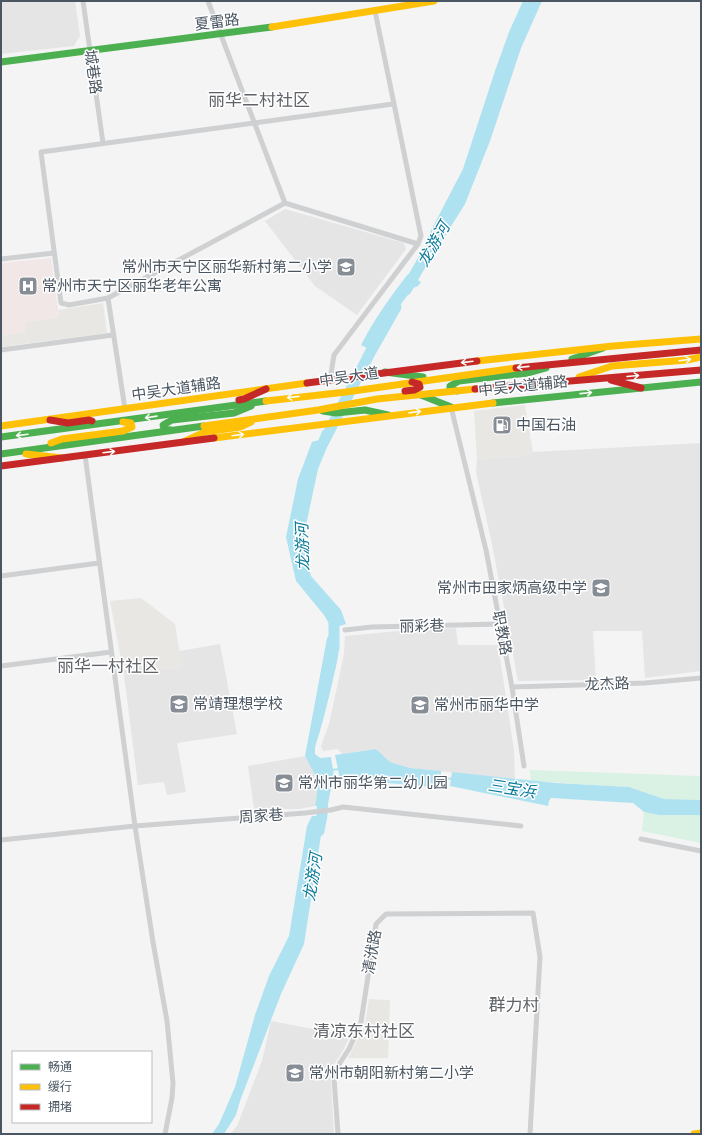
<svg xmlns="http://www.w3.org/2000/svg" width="702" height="1135" font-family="Signika,'Noto Sans SC',sans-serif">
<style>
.commercial{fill:#e8e7e3}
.education{fill:#e6e5e6}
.medical{fill:#f1e7e6}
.green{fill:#d9f2e3}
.water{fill:#aee2f0}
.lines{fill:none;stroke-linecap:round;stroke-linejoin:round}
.stream{stroke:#aee2f0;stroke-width:2}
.river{stroke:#aee2f0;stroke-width:11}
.street{stroke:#ced0d2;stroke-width:5}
.fast{stroke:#4caf50;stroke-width:7}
.slow{stroke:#ffc107;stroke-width:7}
.jam{stroke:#c62828;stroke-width:7}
.oneway{stroke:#f6fbf6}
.labels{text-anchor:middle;stroke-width:3;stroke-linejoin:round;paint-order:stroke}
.street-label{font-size:15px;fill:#4a5661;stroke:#fff}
.poi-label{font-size:15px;fill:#4a5661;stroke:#fff;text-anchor:start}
.water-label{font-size:16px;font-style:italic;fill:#0c7c9b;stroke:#fff}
.quarter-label{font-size:17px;fill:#5f6368;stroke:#fff}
</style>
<rect width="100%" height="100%" fill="#f4f4f4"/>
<!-- commercial -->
<g class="commercial">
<path d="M 103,303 L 107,333 L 1,347 L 1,335 L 25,332 L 24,322 L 59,317 L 58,310 Z"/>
<path d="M 525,405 L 533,452 L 520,456 L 477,459 L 474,411 Z"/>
<path d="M 141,598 L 175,624 L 182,667 L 124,675 L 110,601 Z"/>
<path d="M 369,999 L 390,1000 L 388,1058 L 348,1058 L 365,1024 Z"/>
</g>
<!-- education -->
<g class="education">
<path d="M 1,1 L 75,1 L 80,36 L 74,46 L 1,54 Z"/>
<path d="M 285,209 L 404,243 L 406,249 L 357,315 L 315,286 L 265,221 Z"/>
<path d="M 701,443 L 701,671 L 645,678 L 642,631 L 593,631 L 596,680 L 518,681 L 492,544 L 476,472 L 477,459 L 520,456 L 533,452 Z"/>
<path d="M 456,628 L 458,645 L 498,645 L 514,750 L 515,779 L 410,768 L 390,762 L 376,749 L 342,754 L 338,749 L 323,751 L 321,746 L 329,724 L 337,687 L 344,654 L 345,636 L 399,631 Z"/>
<path d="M 220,644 L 237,734 L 177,743 L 186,792 L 167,795 L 164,782 L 138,785 L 124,675 L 182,667 L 179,651 Z"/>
<path d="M 305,756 L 317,779 L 318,787 L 315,806 L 299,809 L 254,809 L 248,766 Z"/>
<path d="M 271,1021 L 350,1036 L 344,1049 L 333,1066 L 331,1079 L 334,1134 L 230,1134 L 237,1126 L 262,1061 Z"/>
</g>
<!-- medical -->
<path class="medical" d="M 51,258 L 59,317 L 25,322 L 26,332 L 1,335 L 1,263 Z"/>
<!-- green -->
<g class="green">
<path d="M 530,770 L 701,776 L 701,800 L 664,799 L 629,787 L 531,781 Z"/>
<path d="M 644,812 L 659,815 L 701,815 L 701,843 L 642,831 Z"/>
</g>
<!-- water -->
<g class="water">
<path d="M 523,1 L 542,1 L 521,48 L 490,141 L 465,204 L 423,271 L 415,266 L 428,242 L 426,240 L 463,169 L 495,71 L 509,32 Z"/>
<path d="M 408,274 L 421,282 L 418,286 L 413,288 L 379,333 L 378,344 L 371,355 L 362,356 L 367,348 L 361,345 C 374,320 390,297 408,274 Z"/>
<path d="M 332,429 L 327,438 L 330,440 L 318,469 L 305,530 L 305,555 L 311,576 L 341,610 L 346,624 L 339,626 L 331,627 L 324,615 L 296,581 L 286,537 L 298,479 L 312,442 L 319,440 L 322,431 Z"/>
<path d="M 331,633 L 338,633 C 341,650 336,667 332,684 C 327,705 322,726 315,747 L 315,754 L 320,758 L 331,757 L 334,776 L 332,783 L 328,804 L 315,806 L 318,787 L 317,779 L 305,756 L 327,638 Z"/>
<path d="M 376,749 L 390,762 L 410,768 L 441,771 L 441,775 L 445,776 L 444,781 L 441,781 L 440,784 L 436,784 L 435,787 L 340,779 L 335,755 Z"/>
<path d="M 452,772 L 556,783 L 629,787 L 664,799 L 701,800 L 701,815 L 659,815 L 644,812 L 633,803 L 551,798 L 549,801 L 548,806 L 450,786 Z"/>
<path d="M 312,816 L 324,816 L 304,944 L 281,994 L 240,1101 L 236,1115 L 224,1134 L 212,1134 L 219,1124 L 235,1087 L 255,1015 L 269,976 L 289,936 L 307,826 Z"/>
</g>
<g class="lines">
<!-- stream -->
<g class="stream">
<path d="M 331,770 L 340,769"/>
<path d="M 443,778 L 453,779"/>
</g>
<!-- river -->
<g class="river">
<path d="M 406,290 L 426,255"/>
<path d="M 323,443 L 371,351 L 396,307"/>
<path d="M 331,614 L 334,618 L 334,648"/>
<path d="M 319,831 L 322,815 L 323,791"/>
</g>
<!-- street -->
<g class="street">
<path d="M 83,1 L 103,143"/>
<path d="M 208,1 L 285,203 L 418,244"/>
<path d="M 285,203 L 108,298 L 69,305 L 61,303 L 41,152 L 393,104"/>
<path d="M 1,259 L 54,253"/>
<path d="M 108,298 L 125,409"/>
<path d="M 1,350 L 113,335"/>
<path d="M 330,380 L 334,355 L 418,244 L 421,236 L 375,11"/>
<path d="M 451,407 L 486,550 L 512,687 L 524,766"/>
<path d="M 85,455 L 135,826 L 153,942 L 167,1021 L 173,1083 L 172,1098 L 165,1134"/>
<path d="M 1,576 L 99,563"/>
<path d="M 345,630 L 372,627 L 500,624"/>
<path d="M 1,666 L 111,652"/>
<path d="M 512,687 L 645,683 L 701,678"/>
<path d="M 641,839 L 701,851"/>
<path d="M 1,840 L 135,826 L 305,813 L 331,810 L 343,807 L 521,826"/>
<path d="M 338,1134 L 334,1078 L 336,1069 L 349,1049 L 361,1022 L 376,924 L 386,914 L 533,913 L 540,957 L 530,1134"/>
</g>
<!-- fast -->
<g class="fast">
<path d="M 1,62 L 272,27"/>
<path d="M 572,359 L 603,348"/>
<path d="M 385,372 L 423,377"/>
<path d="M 457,391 L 450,389 L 450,386 L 459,381 L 528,373 L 546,368"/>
<path d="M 421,395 L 451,407"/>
<path d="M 493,403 L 701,382"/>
<path d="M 323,411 L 336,413 L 365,410 L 388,415"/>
<path d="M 171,430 L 164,429 L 163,425 L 172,420 L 234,413 L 251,406"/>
<path d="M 1,437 L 266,401"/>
<path d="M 1,454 L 204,426"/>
</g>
<!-- slow -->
<g class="slow">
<path d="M 272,27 L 434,1"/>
<path d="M 477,361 L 613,346 L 701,339"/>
<path d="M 579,377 L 612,366 L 687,360 L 701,357"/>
<path d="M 266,401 L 346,392 L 516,368"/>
<path d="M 1,426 L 307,383"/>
<path d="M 204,426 L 318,410 L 377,399 L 475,389"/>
<path d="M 214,438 L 493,403"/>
<path d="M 183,442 L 205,432 L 240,427 L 251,422"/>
<path d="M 51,443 L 62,439 L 123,431 L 132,427 L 131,423 L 123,422"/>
<path d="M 26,454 L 62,458"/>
<path d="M 694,1134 L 701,1133"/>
</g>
<!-- jam -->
<g class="jam">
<path d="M 516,368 L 701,350"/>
<path d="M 611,380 L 641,388"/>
<path d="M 307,383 L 477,361"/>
<path d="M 475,389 L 701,370"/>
<path d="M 405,391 L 414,390 L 420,387 L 419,384 L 412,382"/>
<path d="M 239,400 L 244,399 L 266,389"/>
<path d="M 50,420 L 68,423 L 89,420 L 92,421"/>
<path d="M 1,466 L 214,438"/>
</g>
</g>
<!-- one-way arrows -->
<defs><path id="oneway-shaft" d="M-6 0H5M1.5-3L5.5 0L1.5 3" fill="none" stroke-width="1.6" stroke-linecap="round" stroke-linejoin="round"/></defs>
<g class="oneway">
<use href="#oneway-shaft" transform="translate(685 360) rotate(-7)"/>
<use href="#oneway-shaft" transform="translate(467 362) rotate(173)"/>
<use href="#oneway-shaft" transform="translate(523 367) rotate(174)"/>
<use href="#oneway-shaft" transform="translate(633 376) rotate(-5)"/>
<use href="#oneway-shaft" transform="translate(586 393) rotate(-6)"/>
<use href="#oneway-shaft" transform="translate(293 397) rotate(174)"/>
<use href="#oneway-shaft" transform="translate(415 412) rotate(-8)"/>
<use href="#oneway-shaft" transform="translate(151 417) rotate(172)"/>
<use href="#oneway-shaft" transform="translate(22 435) rotate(173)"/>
<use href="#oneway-shaft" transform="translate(238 435) rotate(-7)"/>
<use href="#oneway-shaft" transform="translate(109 452) rotate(-7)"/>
</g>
<!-- icons -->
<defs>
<g id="school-square" transform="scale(1)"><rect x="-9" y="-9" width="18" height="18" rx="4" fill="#868d94" stroke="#fff"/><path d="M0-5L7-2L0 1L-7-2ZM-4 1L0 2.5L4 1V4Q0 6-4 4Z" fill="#fff"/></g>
<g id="hospital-square" transform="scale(1)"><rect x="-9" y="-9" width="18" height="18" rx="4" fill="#868d94" stroke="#fff"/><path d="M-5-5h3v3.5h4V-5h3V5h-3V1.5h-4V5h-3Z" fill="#fff"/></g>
<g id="fuel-square" transform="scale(1)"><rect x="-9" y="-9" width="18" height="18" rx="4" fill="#868d94" stroke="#fff"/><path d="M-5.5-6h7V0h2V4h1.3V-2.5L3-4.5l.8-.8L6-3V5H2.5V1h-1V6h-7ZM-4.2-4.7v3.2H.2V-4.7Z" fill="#fff"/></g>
</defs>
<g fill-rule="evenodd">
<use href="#school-square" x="346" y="267"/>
<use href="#hospital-square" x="28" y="286"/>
<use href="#fuel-square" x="502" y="425"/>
<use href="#school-square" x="601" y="588"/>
<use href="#school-square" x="179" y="704"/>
<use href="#school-square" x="420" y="705"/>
<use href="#school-square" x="284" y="783"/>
<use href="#school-square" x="295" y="1073"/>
</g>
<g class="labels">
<!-- street labels -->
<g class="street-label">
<text transform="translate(217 22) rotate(-7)" y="5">夏雷路</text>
<text transform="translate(93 72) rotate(82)" y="5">城巷路</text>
<text transform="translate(349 377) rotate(-8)" y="5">中吴大道</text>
<text transform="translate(523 386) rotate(-6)" y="5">中吴大道辅路</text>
<text transform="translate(176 389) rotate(-8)" y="5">中吴大道辅路</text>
<text transform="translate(422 626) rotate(-1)" y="5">丽彩巷</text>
<text transform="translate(502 633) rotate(79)" y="5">职教路</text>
<text transform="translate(607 684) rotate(-2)" y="5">龙杰路</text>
<text transform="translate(261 816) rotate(-4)" y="5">周家巷</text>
<text transform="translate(372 952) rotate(-80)" y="5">清洑路</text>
</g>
<!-- poi labels -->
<g class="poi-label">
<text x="332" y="272" text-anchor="end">常州市天宁区丽华新村第二小学</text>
<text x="42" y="291">常州市天宁区丽华老年公寓</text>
<text x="516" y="430">中国石油</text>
<text x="587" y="593" text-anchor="end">常州市田家炳高级中学</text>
<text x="193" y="709">常靖理想学校</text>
<text x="434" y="710">常州市丽华中学</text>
<text x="298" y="788">常州市丽华第二幼儿园</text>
<text x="309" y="1078">常州市朝阳新村第二小学</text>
</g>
<!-- water labels -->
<g class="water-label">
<text transform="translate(433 244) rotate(-60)" y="6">龙游河</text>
<text transform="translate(302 547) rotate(-92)" y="6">龙游河</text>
<text transform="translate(512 788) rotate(9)" y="6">三宝浜</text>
<text transform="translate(312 877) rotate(-81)" y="6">龙游河</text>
</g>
<!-- quarter labels -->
<g class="quarter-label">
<text x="259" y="106">丽华二村社区</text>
<text x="108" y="672">丽华一村社区</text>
<text x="514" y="1011">群力村</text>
<text x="364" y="1037">清凉东村社区</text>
</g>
</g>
<!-- border -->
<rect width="702" height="1135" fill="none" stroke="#4a5661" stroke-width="4"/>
<!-- legend -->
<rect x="12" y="1051" width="140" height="72" fill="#ffffff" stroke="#b7bbc0"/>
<rect x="20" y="1064" width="20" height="6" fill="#4caf50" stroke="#b7bbc0"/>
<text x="48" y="1071" font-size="12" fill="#4a5661">畅通</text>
<rect x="20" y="1084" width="20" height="6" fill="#ffc107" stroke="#b7bbc0"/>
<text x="48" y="1091" font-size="12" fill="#4a5661">缓行</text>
<rect x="20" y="1104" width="20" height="6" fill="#c62828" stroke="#b7bbc0"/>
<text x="48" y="1111" font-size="12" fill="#4a5661">拥堵</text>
</svg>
